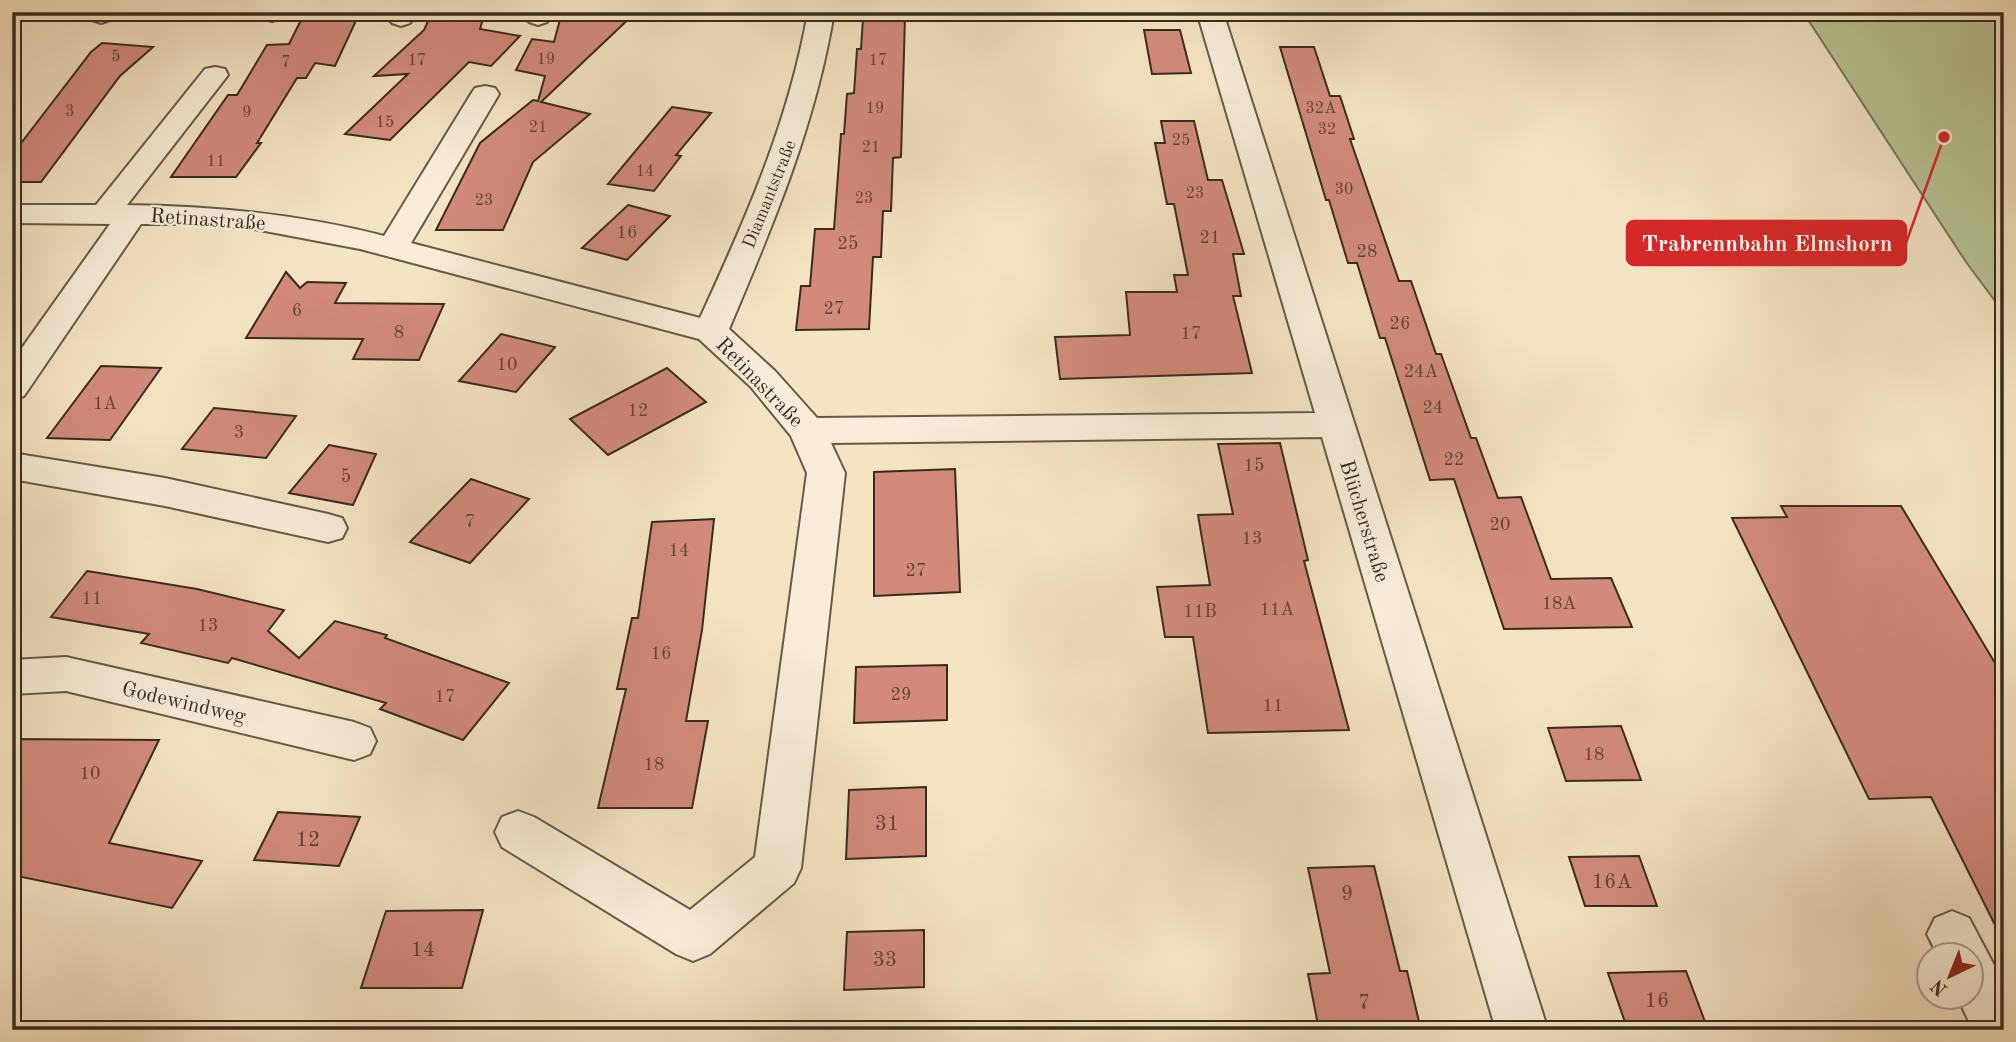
<svg xmlns="http://www.w3.org/2000/svg" width="2016" height="1042" font-family="'Old Standard TT',serif">
<style>
.green{fill:#b8c597;stroke:#79785a;stroke-width:2}
.building{fill:#d28a7d;stroke:#3a2c1c;stroke-width:2}
.lines{fill:none;stroke-linecap:round;stroke-linejoin:round}
.minor-casing{stroke:#685a46;stroke-width:4}
.minor{fill:#f8edd9;fill-rule:evenodd}
.labels{text-anchor:middle;stroke-width:5;stroke-linejoin:round;paint-order:stroke}
.far-number-label{font-size:16px;fill:#604434}
.far-street-label{font-size:18px;fill:#3a2c1c;stroke:#f8edd9}
.number-label{font-size:18px;fill:#604434}
.street-label{font-size:21px;fill:#3a2c1c;stroke:#f8edd9}
.near-number-label{font-size:21px;fill:#604434}
.leader{fill:none;stroke:#d62828;stroke-width:2.5}
.callout-dot{fill:#d62828;stroke:#f8edd9;stroke-width:2.5}
.callout{fill:#d62828;stroke:#d62828;stroke-width:2.5}
.callout-label{font-size:23px;text-anchor:middle;font-weight:bold;fill:#fff}
</style>
<rect width="100%" height="100%" fill="#f4e4c4"/>
<filter id="stains"><feTurbulence type="fractalNoise" baseFrequency=".00286" numOctaves="4"/><feColorMatrix values="0 0 0 0 .2 0 0 0 0 .09 0 0 0 0 .02 0 0 0 .5 -.17"/></filter>
<radialGradient id="worn" r=".72"><stop offset=".6" stop-color="#630" stop-opacity="0"/><stop offset="1" stop-color="#630" stop-opacity=".3"/></radialGradient>
<!-- green -->
<path class="green" d="M 1803,12 L 2004,12 L 2004,313 L 1966,262 Z"/>
<!-- building -->
<g class="building">
<path d="M 305,12 L 360,12 L 335,66 L 315,63 L 306,78 L 297,78 L 257,143 L 261,143 L 236,177 L 171,177 L 228,95 L 237,95 L 267,45 L 289,44 Z"/>
<path d="M 432,12 L 485,12 L 480,29 L 520,36 L 491,66 L 469,62 L 390,140 L 345,134 L 408,74 L 374,76 L 424,30 Z"/>
<path d="M 562,12 L 636,12 L 541,102 L 590,114 L 533,162 L 503,230 L 436,230 L 480,143 L 533,100 L 538,101 L 545,76 L 516,70 L 532,39 L 554,42 Z"/>
<path d="M 905,17 L 901,157 L 893,158 L 891,211 L 883,211 L 881,257 L 873,257 L 869,329 L 796,330 L 801,286 L 810,286 L 815,229 L 834,229 L 841,134 L 844,134 L 847,94 L 854,93 L 857,49 L 861,49 L 863,18 Z"/>
<path d="M 1144,30 L 1180,30 L 1191,73 L 1152,74 Z"/>
<path d="M 102,43 L 153,47 L 120,76 L 41,182 L 12,182 L 12,155 L 91,52 Z"/>
<path d="M 1280,47 L 1314,47 L 1330,96 L 1340,96 L 1354,139 L 1350,139 L 1399,281 L 1411,281 L 1436,354 L 1441,354 L 1471,438 L 1476,438 L 1498,498 L 1521,497 L 1551,579 L 1611,578 L 1632,627 L 1504,629 L 1454,479 L 1430,480 L 1385,338 L 1380,338 L 1357,263 L 1348,263 L 1329,200 L 1326,200 Z"/>
<path d="M 672,107 L 711,113 L 676,155 L 681,156 L 654,191 L 608,184 Z"/>
<path d="M 1161,121 L 1194,121 L 1208,180 L 1222,180 L 1244,254 L 1233,254 L 1241,296 L 1233,296 L 1252,373 L 1060,379 L 1055,337 L 1130,335 L 1126,292 L 1177,292 L 1174,275 L 1188,275 L 1174,204 L 1167,204 L 1155,143 L 1165,143 Z"/>
<path d="M 628,205 L 670,216 L 627,260 L 582,248 Z"/>
<path d="M 286,272 L 300,288 L 307,282 L 346,283 L 335,303 L 444,304 L 419,360 L 353,359 L 363,339 L 246,338 Z"/>
<path d="M 501,334 L 555,347 L 516,392 L 459,381 Z"/>
<path d="M 101,366 L 161,368 L 110,440 L 47,438 Z"/>
<path d="M 667,368 L 706,402 L 608,455 L 570,419 Z"/>
<path d="M 214,408 L 296,416 L 266,458 L 182,449 Z"/>
<path d="M 1280,443 L 1308,560 L 1304,561 L 1349,730 L 1208,733 L 1193,637 L 1165,637 L 1157,587 L 1210,585 L 1198,515 L 1233,514 L 1218,444 Z"/>
<path d="M 329,445 L 376,454 L 353,505 L 289,493 Z"/>
<path d="M 955,469 L 960,592 L 874,596 L 874,472 Z"/>
<path d="M 471,479 L 529,499 L 470,563 L 410,542 Z"/>
<path d="M 1781,506 L 1901,506 L 2004,678 L 2004,943 L 1931,797 L 1869,799 L 1732,518 L 1787,517 Z"/>
<path d="M 714,519 L 702,630 L 686,721 L 708,721 L 692,808 L 598,808 L 626,689 L 617,689 L 632,618 L 638,618 L 652,522 Z"/>
<path d="M 87,571 L 197,589 L 284,610 L 268,631 L 299,658 L 335,621 L 387,635 L 385,638 L 509,683 L 463,740 L 380,709 L 386,703 L 232,658 L 228,663 L 141,643 L 149,634 L 51,617 Z"/>
<path d="M 947,665 L 947,720 L 854,723 L 856,667 Z"/>
<path d="M 1621,726 L 1641,780 L 1566,781 L 1548,728 Z"/>
<path d="M 12,739 L 159,740 L 109,843 L 202,861 L 172,908 L 12,875 Z"/>
<path d="M 926,787 L 926,856 L 846,859 L 849,790 Z"/>
<path d="M 278,812 L 360,817 L 339,866 L 254,860 Z"/>
<path d="M 1639,856 L 1657,906 L 1585,906 L 1569,857 Z"/>
<path d="M 1374,866 L 1400,971 L 1407,971 L 1421,1030 L 1319,1030 L 1308,974 L 1330,973 L 1308,868 Z"/>
<path d="M 483,910 L 462,988 L 361,988 L 386,911 Z"/>
<path d="M 924,930 L 924,987 L 844,990 L 847,932 Z"/>
<path d="M 1686,971 L 1707,1027 L 1627,1028 L 1608,973 Z"/>
</g>
<g class="lines">
<!-- minor casing -->
<g class="minor-casing">
<g id="minor">
<path d="M 90,12 L 116,12 L 110,20 L 101,23 L 92,20 L 88,15 Z"/>
<path d="M 259,12 L 285,12 L 285,13 L 281,18 L 272,21 L 263,18 Z"/>
<path d="M 391,12 L 417,12 L 410,23 L 401,26 L 392,23 L 388,18 Z"/>
<path d="M 526,12 L 552,12 L 547,22 L 538,25 L 529,22 L 525,17 Z"/>
<path d="M 808,12 L 834,12 C 816,124 773,225 729,329 L 775,371 L 817,418 L 1315,413 L 1197,12 L 1223,12 L 1548,1030 L 1496,1030 L 1322,437 L 831,443 L 845,473 L 801,868 L 794,883 L 710,954 L 693,961 L 676,954 L 502,847 L 495,832 L 502,817 L 518,811 L 534,817 L 690,910 L 755,857 L 807,473 L 791,436 L 751,387 L 699,339 L 360,249 L 254,229 L 201,224 L 141,224 L 24,396 L 12,400 L 12,362 L 110,224 L 12,223 L 12,205 L 96,205 L 205,69 L 215,67 L 225,69 L 228,75 L 127,205 C 214,206 299,214 384,236 L 471,94 L 475,88 L 485,86 L 495,88 L 499,94 L 411,243 L 700,318 C 746,218 789,121 808,12 Z"/>
<path d="M 12,453 L 165,478 L 328,514 L 342,518 L 347,528 L 342,538 L 328,542 L 165,506 L 12,479 Z"/>
<path d="M 66,657 L 354,722 L 370,728 L 376,741 L 370,754 L 354,760 L 66,691 L 12,694 L 12,660 Z"/>
<path d="M 1952,911 L 1969,918 L 2004,984 L 2004,1030 L 1973,1030 L 1957,996 L 1970,996 L 1970,954 L 1937,954 L 1927,934 L 1935,918 Z"/>
</g>
</g>
<!-- minor -->
<use href="#minor" class="minor"/>
</g>
<g class="labels">
<!-- far-number labels -->
<g class="far-number-label">
<text x="116" y="61">5</text>
<text x="546" y="64">19</text>
<text x="417" y="65">17</text>
<text x="878" y="65">17</text>
<text x="286" y="67">7</text>
<text x="875" y="113">19</text>
<text x="1321" y="113">32A</text>
<text x="70" y="116">3</text>
<text x="247" y="117">9</text>
<text x="385" y="127">15</text>
<text x="538" y="132">21</text>
<text x="1327" y="134">32</text>
<text x="1181" y="145">25</text>
<text x="871" y="152">21</text>
<text x="216" y="166">11</text>
<text x="645" y="176">14</text>
<text x="1344" y="194">30</text>
<text x="1195" y="198">23</text>
<text x="864" y="203">23</text>
<text x="484" y="205">23</text>
</g>
<!-- far-street labels -->
<g class="far-street-label">
<text transform="translate(769 194) rotate(-68)" y="6">Diamantstraße</text>
</g>
<!-- number labels -->
<g class="number-label">
<text x="627" y="238">16</text>
<text x="1210" y="243">21</text>
<text x="848" y="249">25</text>
<text x="1367" y="257">28</text>
<text x="834" y="314">27</text>
<text x="297" y="316">6</text>
<text x="1400" y="329">26</text>
<text x="399" y="338">8</text>
<text x="1191" y="339">17</text>
<text x="507" y="370">10</text>
<text x="1421" y="377">24A</text>
<text x="105" y="409">1A</text>
<text x="1433" y="413">24</text>
<text x="638" y="416">12</text>
<text x="239" y="438">3</text>
<text x="1454" y="465">22</text>
<text x="1254" y="471">15</text>
<text x="346" y="482">5</text>
<text x="470" y="527">7</text>
<text x="1500" y="530">20</text>
<text x="1252" y="544">13</text>
<text x="679" y="556">14</text>
<text x="916" y="576">27</text>
<text x="92" y="604">11</text>
<text x="1559" y="609">18A</text>
<text x="1277" y="615">11A</text>
<text x="1200" y="617">11B</text>
<text x="208" y="631">13</text>
<text x="661" y="659">16</text>
<text x="901" y="700">29</text>
<text x="445" y="702">17</text>
<text x="1273" y="711">11</text>
<text x="1594" y="760">18</text>
<text x="654" y="770">18</text>
<text x="90" y="779">10</text>
</g>
<!-- street labels -->
<g class="street-label">
<text transform="translate(208 219) rotate(4)" y="7">Retinastraße</text>
<text transform="translate(760 382) rotate(46)" y="7">Retinastraße</text>
<text transform="translate(1365 521) rotate(73)" y="7">Blücherstraße</text>
<text transform="translate(184 702) rotate(13)" y="7">Godewindweg</text>
</g>
<!-- near-number labels -->
<g class="near-number-label">
<text x="887" y="830">31</text>
<text x="308" y="846">12</text>
<text x="1612" y="888">16A</text>
<text x="1347" y="900">9</text>
<text x="423" y="956">14</text>
<text x="885" y="966">33</text>
<text x="1657" y="1007">16</text>
<text x="1364" y="1009">7</text>
</g>
</g>
<!-- callouts -->
<path class="leader" d="M1944 137L1906 243"/>
<circle class="callout-dot" cx="1944" cy="137" r="7"/>
<rect class="callout" x="1627" y="221" width="279" height="44" rx="7"/>
<g class="callout-label">
<text x="1767" y="251">Trabrennbahn Elmshorn</text>
</g>
<!-- margin -->
<rect width="2016" height="1042" fill="none" stroke="#f4e4c4" stroke-width="42"/>
<rect x="14" y="14" width="1988" height="1014" fill="none" stroke="#3a2c1c" stroke-width="3.5"/>
<rect x="21" y="21" width="1974" height="1000" fill="none" stroke="#3a2c1c" stroke-width="2"/>
<!-- north arrow -->
<g transform="translate(1950 976) rotate(223)"><circle r="33" fill="#f8edd9" stroke="#aca08d" stroke-width="2"/>
<path d="M0-5L12 26L0 18L-12 26Z" fill="#8f2418"/>
<text y="-10" font-size="19" font-weight="bold" text-anchor="middle" fill="#3a2c1c">N</text>
</g>
<rect width="100%" height="100%" filter="url(#stains)"/>
<rect width="100%" height="100%" fill="url(#worn)"/>
</svg>
